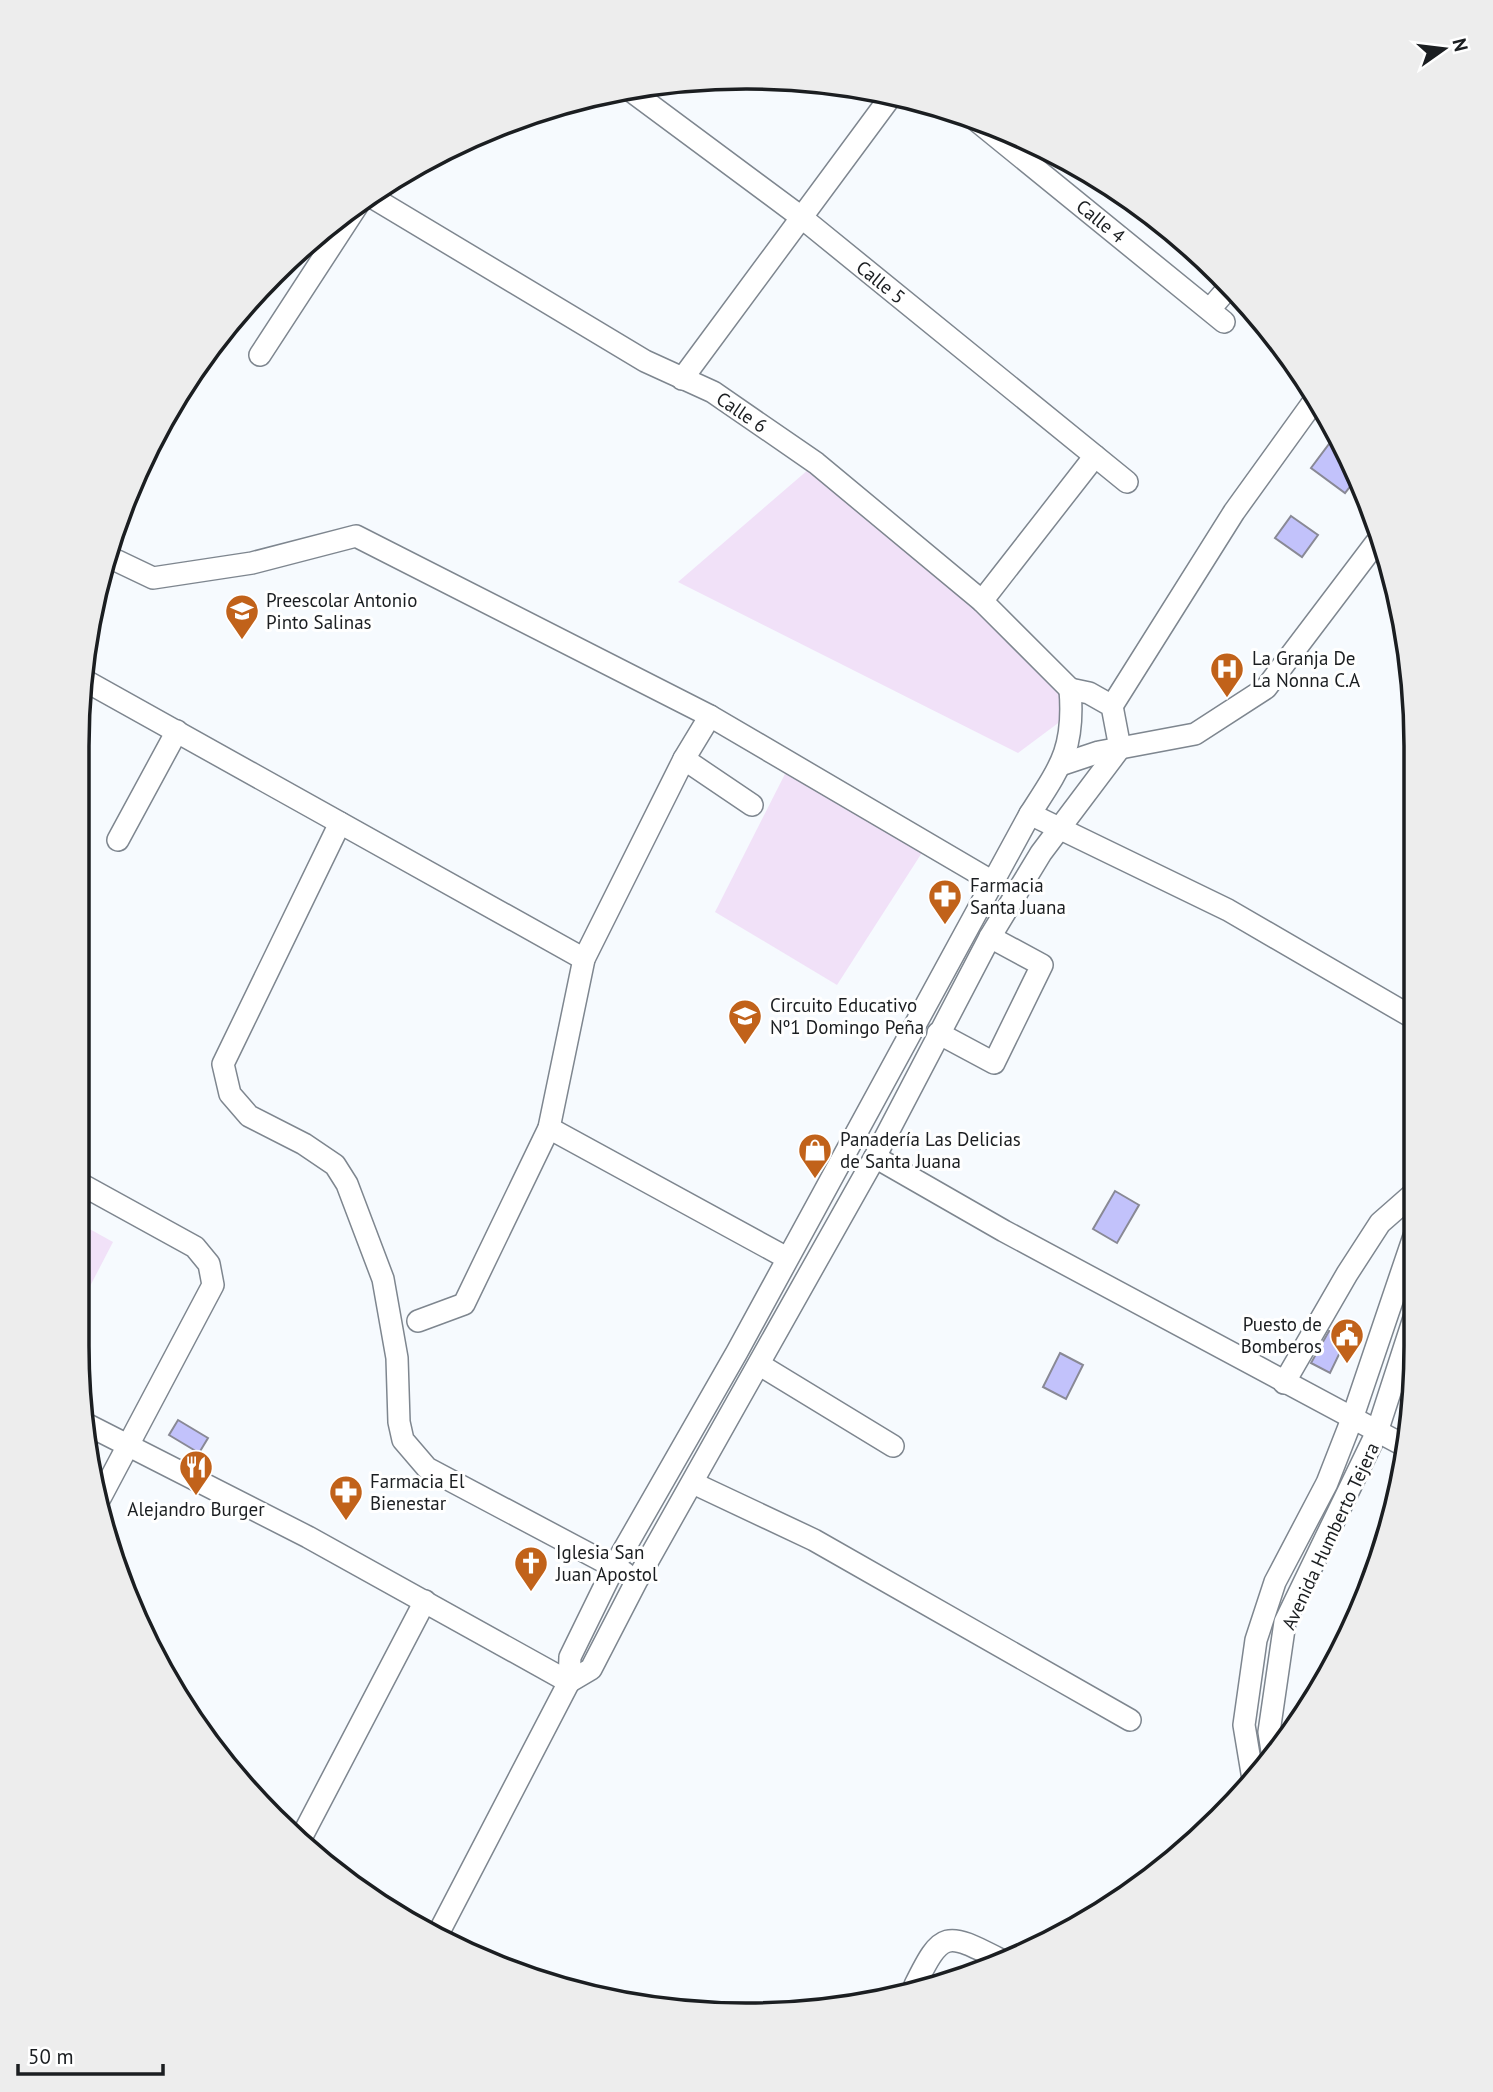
<svg xmlns="http://www.w3.org/2000/svg" width="1493" height="2092" font-family="'PT Sans',sans-serif">
<style>
.green{fill:#f1e1f8}
.building{fill:#c2c2fb;stroke:#898995;stroke-width:2}
.lines{fill:none;stroke-linecap:round;stroke-linejoin:round}
.minor-casing{stroke:#7e868f;stroke-width:24}
.minor{stroke:#fff;stroke-width:21}
.labels{text-anchor:middle;stroke-width:6;stroke-linejoin:round;paint-order:stroke}
.street-label{font-size:19px;fill:#1b1e21;stroke:#fff}
.poi-label{font-size:19px;fill:#1b1e21;stroke:#fff;text-anchor:start}
.rim{fill:none;stroke:#1b1e21;stroke-width:3.5}
</style>
<rect width="100%" height="100%" fill="#f6fafe"/>
<!-- green -->
<g class="green">
<path d="M 816,463 L 977,590 L 1081,706 L 1018,753 L 678,582 Z"/>
<path d="M 787,770 L 925,848 L 837,985 L 715,912 Z"/>
<path d="M 77,1222 L 113,1242 L 87,1292 L 77,1286 Z"/>
</g>
<!-- building -->
<g class="building">
<path d="M 1332,440 L 1347,452 L 1356,479 L 1345,493 L 1311,468 Z"/>
<path d="M 1291,516 L 1318,535 L 1302,557 L 1275,538 Z"/>
<path d="M 1115,1191 L 1139,1205 L 1117,1243 L 1093,1229 Z"/>
<path d="M 1329,1331 L 1346,1340 L 1330,1373 L 1311,1363 Z"/>
<path d="M 1060,1353 L 1083,1365 L 1066,1399 L 1043,1387 Z"/>
<path d="M 178,1420 L 208,1438 L 199,1453 L 169,1435 Z"/>
</g>
<g class="lines">
<!-- minor casing -->
<g class="minor-casing">
<g id="minor">
<path d="M 630,90 L 801,217 L 1127,482"/>
<path d="M 977,121 L 1224,322"/>
<path d="M 370,196 L 645,361 L 713,392 L 816,463 L 982,601 L 1070,689"/>
<path d="M 1210,309 L 1230,286"/>
<path d="M 260,355 L 357,206"/>
<path d="M 682,379 L 892,95"/>
<path d="M 111,558 L 153,578 L 252,563 L 356,536 L 710,716 L 993,882"/>
<path d="M 982,601 L 1095,456"/>
<path d="M 84,680 L 584,959"/>
<path d="M 1112,706 L 1234,512 L 1314,401"/>
<path d="M 684,759 L 752,805"/>
<path d="M 1063,764 L 1099,752 L 1195,734 L 1266,688 L 1375,544"/>
<path d="M 1030,814 L 1228,910 L 1412,1017"/>
<path d="M 340,823 L 223,1064 L 230,1094 L 249,1116 L 304,1144 L 335,1165 L 347,1184 L 383,1279 L 397,1358 L 399,1422 L 403,1440 L 427,1468 L 625,1573"/>
<path d="M 118,840 L 177,731"/>
<path d="M 938,1033 L 994,1063 L 1042,965 L 990,937"/>
<path d="M 549,1128 L 787,1258"/>
<path d="M 875,1157 L 1004,1231 L 1405,1446"/>
<path d="M 77,1182 L 195,1247 L 209,1264 L 213,1285 L 98,1502"/>
<path d="M 418,1321 L 464,1304 L 549,1128 L 584,959 L 684,759 L 710,716"/>
<path d="M 760,1365 L 893,1446"/>
<path d="M 1284,1383 L 1347,1274 L 1380,1223 L 1413,1194"/>
<path d="M 88,1425 L 308,1537 L 569,1682"/>
<path d="M 693,1483 L 814,1540 L 1130,1720"/>
<path d="M 569,1682 L 591,1669 L 637,1580 L 875,1157 L 990,937 L 1041,853 L 1120,748 L 1112,706 L 1089,693 L 1070,689"/>
<path d="M 1273,1758 L 1269,1732 L 1285,1622 L 1377,1432 L 1414,1318"/>
<path d="M 1253,1779 L 1244,1725 L 1256,1640 L 1275,1582 L 1327,1483 L 1352,1419 L 1414,1236"/>
<path d="M 299,1842 L 425,1601"/>
<path d="M 439,1932 L 569,1682 L 570,1657 L 614,1567 L 737,1352 L 1030,814 C 1061,766 1075,748 1070,689"/>
<path d="M 915,1985 C 942,1930 946,1932 999,1959"/>
</g>
</g>
<!-- minor -->
<use href="#minor" class="minor"/>
</g>
<!-- icons -->
<defs>
<g id="school-pin" transform="scale(1.75)"><path d="M0 17L-7.5 6A9.5 9.5 0 1 1 7.5 6Z" fill="#c1621a" stroke="#fff"/><path d="M0-5L7-2L0 1L-7-2ZM-4 1L0 2.5L4 1V4Q0 6-4 4Z" fill="#fff"/></g>
<g id="hospital-pin" transform="scale(1.75)"><path d="M0 17L-7.5 6A9.5 9.5 0 1 1 7.5 6Z" fill="#c1621a" stroke="#fff"/><path d="M-5-5h3v3.5h4V-5h3V5h-3V1.5h-4V5h-3Z" fill="#fff"/></g>
<g id="pharmacy-pin" transform="scale(1.75)"><path d="M0 17L-7.5 6A9.5 9.5 0 1 1 7.5 6Z" fill="#c1621a" stroke="#fff"/><path d="M-2-6h4v4h4v4h-4v4h-4v-4h-4v-4h4Z" fill="#fff"/></g>
<g id="shop-pin" transform="scale(1.75)"><path d="M0 17L-7.5 6A9.5 9.5 0 1 1 7.5 6Z" fill="#c1621a" stroke="#fff"/><path d="M-5-2.5h2.3a2.7 3.5 0 0 1 5.4 0H5L5.5 6h-11ZM-1.5-2.5h3a1.5 2.3 0 0 0-3 0Z" fill="#fff"/></g>
<g id="civic-pin" transform="scale(1.75)"><path d="M0 17L-7.5 6A9.5 9.5 0 1 1 7.5 6Z" fill="#c1621a" stroke="#fff"/><path d="M-.6-6.5H3V-4.5H.6V-3L4-1V1h2V6H-6V1h2V-1L-.6-3ZM-1.2 2.5V6h2.4V2.5Z" fill="#fff"/></g>
<g id="restaurant-pin" transform="scale(1.75)"><path d="M0 17L-7.5 6A9.5 9.5 0 1 1 7.5 6Z" fill="#c1621a" stroke="#fff"/><path d="M-5-6h1v4h1v-4h1v4h1v-4h1v5L-1.5 .5V6h-2V.5L-5-1ZM5-6V6H3V1.5H1.5Q1.5-4 5-6Z" fill="#fff"/></g>
<g id="church-pin" transform="scale(1.75)"><path d="M0 17L-7.5 6A9.5 9.5 0 1 1 7.5 6Z" fill="#c1621a" stroke="#fff"/><path d="M-1.2-6h2.4v3.5h3.3v2.4h-3.3V6h-2.4V-.1h-3.3v-2.4h3.3Z" fill="#fff"/></g>
</defs>
<g fill-rule="evenodd">
<use href="#school-pin" x="242" y="611"/>
<use href="#hospital-pin" x="1227" y="669"/>
<use href="#pharmacy-pin" x="945" y="896"/>
<use href="#school-pin" x="745" y="1016"/>
<use href="#shop-pin" x="815" y="1150"/>
<use href="#civic-pin" x="1347" y="1335"/>
<use href="#restaurant-pin" x="196" y="1467"/>
<use href="#pharmacy-pin" x="346" y="1492"/>
<use href="#church-pin" x="531" y="1563"/>
</g>
<g class="labels">
<!-- street labels -->
<g class="street-label">
<text transform="translate(1101 221) rotate(39)" y="7">Calle 4</text>
<text transform="translate(881 282) rotate(39)" y="7">Calle 5</text>
<text transform="translate(742 412) rotate(34)" y="7">Calle 6</text>
<text transform="translate(1330 1536) rotate(-65)" y="7">Avenida Humberto Tejera</text>
</g>
<!-- poi labels -->
<g class="poi-label">
<text x="266" y="607">Preescolar Antonio<tspan x="266" dy="22">Pinto Salinas</tspan></text>
<text x="1252" y="665">La Granja De<tspan x="1252" dy="22">La Nonna C.A</tspan></text>
<text x="970" y="892">Farmacia<tspan x="970" dy="22">Santa Juana</tspan></text>
<text x="770" y="1012">Circuito Educativo<tspan x="770" dy="22">Nº1 Domingo Peña</tspan></text>
<text x="840" y="1146">Panadería Las Delicias<tspan x="840" dy="22">de Santa Juana</tspan></text>
<text x="1322" y="1331" text-anchor="end">Puesto de<tspan x="1322" dy="22">Bomberos</tspan></text>
<text x="370" y="1488">Farmacia El<tspan x="370" dy="22">Bienestar</tspan></text>
<text x="196" y="1516" text-anchor="middle">Alejandro Burger</text>
<text x="556" y="1559">Iglesia San<tspan x="556" dy="22">Juan Apostol</tspan></text>
</g>
</g>
<!-- crop -->
<path d="M0 0H1493V2092H0ZM746 89H747A657 657 0 0 1 1404 746V1346A657 657 0 0 1 747 2003H746A657 657 0 0 1 89 1346V746A657 657 0 0 1 746 89Z" fill="#ededed" fill-rule="evenodd"/>
<path class="rim" d="M746 89H747A657 657 0 0 1 1404 746V1346A657 657 0 0 1 747 2003H746A657 657 0 0 1 89 1346V746A657 657 0 0 1 746 89Z"/>
<!-- north arrow -->
<g transform="translate(1444 49) rotate(76)" stroke="#ffffff" stroke-width="5" paint-order="stroke">
<path d="M0-5L12 26L0 18L-12 26Z" fill="#1b1e21"/>
<text y="-10" font-size="19" font-weight="bold" text-anchor="middle" fill="#1b1e21">N</text>
</g>
<!-- scale -->
<path d="M18 2064v10h145v-10" fill="none" stroke="#1b1e21" stroke-width="3.5"/>
<text x="28" y="2064" font-size="21" fill="#1b1e21" stroke="#ffffff" stroke-width="5" paint-order="stroke">50 m</text>
</svg>
